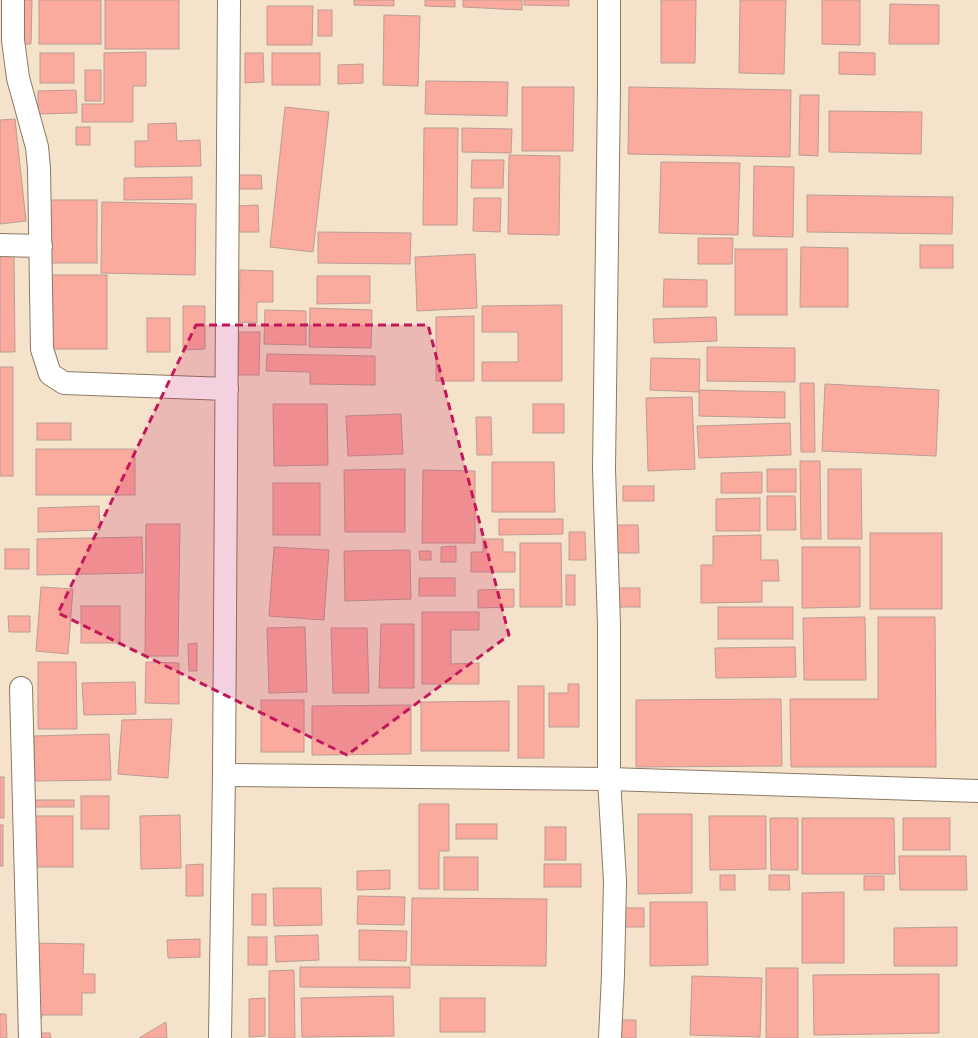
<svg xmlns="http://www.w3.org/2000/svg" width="978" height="1038" font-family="'Noto Sans',sans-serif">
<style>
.building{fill:#faab9e;stroke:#bc9c96}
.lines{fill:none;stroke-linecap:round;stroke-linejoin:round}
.street-casing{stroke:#8b7a64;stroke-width:24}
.street{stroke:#fff;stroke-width:22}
.marked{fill:#c2185b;fill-opacity:0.2;stroke:#c2185b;stroke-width:3;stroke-dasharray:8 5;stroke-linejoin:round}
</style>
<rect width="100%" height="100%" fill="#f5e2ca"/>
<!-- building -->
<g class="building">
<path d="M 21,0 L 32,0 L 31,44 L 20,44 Z"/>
<rect x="39" y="0" width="62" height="44"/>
<rect x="105" y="0" width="74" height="49"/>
<path d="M 354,0 L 394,0 L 394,6 L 354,5 Z"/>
<path d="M 425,0 L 455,0 L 455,7 L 425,6 Z"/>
<path d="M 463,0 L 522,0 L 522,10 L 463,7 Z"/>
<path d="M 524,0 L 569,0 L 569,6 L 524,5 Z"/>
<path d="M 661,0 L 696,0 L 695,63 L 661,63 Z"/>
<path d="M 740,0 L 786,0 L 784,74 L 739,73 Z"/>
<path d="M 822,0 L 860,0 L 860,45 L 822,44 Z"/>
<path d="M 890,4 L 939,5 L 939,44 L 889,44 Z"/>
<path d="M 267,6 L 313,6 L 312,45 L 267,45 Z"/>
<rect x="318" y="10" width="14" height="26"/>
<path d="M 384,15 L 420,16 L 418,86 L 383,85 Z"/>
<path d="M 146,52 L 146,86 L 133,86 L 133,122 L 82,122 L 82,104 L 104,104 L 104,53 Z"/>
<path d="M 839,52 L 875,53 L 875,75 L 839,74 Z"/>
<rect x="40" y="53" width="34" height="30"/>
<path d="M 245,53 L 263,53 L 264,82 L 245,83 Z"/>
<rect x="272" y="53" width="48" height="32"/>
<path d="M 363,64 L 363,83 L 338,84 L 338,65 Z"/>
<rect x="85" y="70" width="16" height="31"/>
<path d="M 426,81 L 508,82 L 507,116 L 425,114 Z"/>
<path d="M 522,87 L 574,87 L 573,151 L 522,151 Z"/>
<path d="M 629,87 L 791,90 L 790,157 L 628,154 Z"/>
<path d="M 76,90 L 77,113 L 38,114 L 38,91 Z"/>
<path d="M 800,95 L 819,95 L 818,156 L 799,155 Z"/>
<path d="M 285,107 L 329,112 L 313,252 L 270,247 Z"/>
<path d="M 829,111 L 922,112 L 921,154 L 829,152 Z"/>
<path d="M 15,119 L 26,221 L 0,224 L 0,120 Z"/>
<path d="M 176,123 L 177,141 L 200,140 L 201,166 L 135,167 L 135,141 L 148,141 L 148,124 Z"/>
<rect x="76" y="127" width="14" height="18"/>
<path d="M 424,128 L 458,128 L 457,225 L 423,225 Z"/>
<path d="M 462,128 L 512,129 L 511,153 L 462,152 Z"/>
<path d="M 509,155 L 560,156 L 559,235 L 508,234 Z"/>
<path d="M 472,160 L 504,160 L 503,188 L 471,188 Z"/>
<path d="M 661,162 L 740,163 L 738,235 L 659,233 Z"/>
<path d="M 754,166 L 794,167 L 793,237 L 753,236 Z"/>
<path d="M 235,175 L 261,175 L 262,189 L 235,189 Z"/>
<path d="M 192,177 L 192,199 L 124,200 L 124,178 Z"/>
<path d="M 807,195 L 953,197 L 952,234 L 807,232 Z"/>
<path d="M 474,198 L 501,198 L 500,232 L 473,231 Z"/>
<rect x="46" y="200" width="51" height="63"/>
<path d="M 102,202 L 196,204 L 195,275 L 101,273 Z"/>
<path d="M 258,205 L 259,232 L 237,232 L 237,206 Z"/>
<path d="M 318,232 L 411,233 L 410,264 L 318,263 Z"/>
<path d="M 698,238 L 733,238 L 732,264 L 698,264 Z"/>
<rect x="920" y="245" width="33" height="23"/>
<path d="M 801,247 L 848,248 L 848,307 L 800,307 Z"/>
<path d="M 0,248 L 14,248 L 15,352 L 0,352 Z"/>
<rect x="735" y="249" width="52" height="66"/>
<path d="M 475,254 L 477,308 L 417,311 L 415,257 Z"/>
<path d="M 240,270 L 273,271 L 273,302 L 257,302 L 257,323 L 239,322 Z"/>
<rect x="50" y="275" width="57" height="74"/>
<path d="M 317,276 L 370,276 L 370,303 L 317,304 Z"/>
<path d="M 664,279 L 707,280 L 707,307 L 663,307 Z"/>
<path d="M 562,305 L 562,381 L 482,381 L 482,362 L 518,362 L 518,332 L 482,332 L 482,306 Z"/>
<path d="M 183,306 L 205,306 L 205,349 L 183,350 Z"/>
<path d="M 310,308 L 372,310 L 371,348 L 309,347 Z"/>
<path d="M 265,310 L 306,311 L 306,345 L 264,344 Z"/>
<path d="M 474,316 L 474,381 L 436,381 L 436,317 Z"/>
<path d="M 716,317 L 717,341 L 654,343 L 653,319 Z"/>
<rect x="147" y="318" width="23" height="34"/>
<path d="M 239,332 L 260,332 L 259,375 L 238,375 Z"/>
<path d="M 707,347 L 795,348 L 795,382 L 707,381 Z"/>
<path d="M 267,354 L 375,356 L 375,385 L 310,384 L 310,372 L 266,371 Z"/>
<path d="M 651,358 L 700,359 L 699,392 L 650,390 Z"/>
<rect x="0" y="367" width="13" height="109"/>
<path d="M 800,383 L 814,383 L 815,452 L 801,452 Z"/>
<path d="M 825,384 L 939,390 L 936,456 L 822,451 Z"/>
<path d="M 699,390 L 785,392 L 785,418 L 699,416 Z"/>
<path d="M 692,397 L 695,469 L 648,471 L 646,398 Z"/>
<path d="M 273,404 L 327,404 L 328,465 L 274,466 Z"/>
<rect x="533" y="404" width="31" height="29"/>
<path d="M 401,414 L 403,454 L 348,456 L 346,416 Z"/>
<path d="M 476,417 L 491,417 L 492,455 L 477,455 Z"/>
<rect x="37" y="423" width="34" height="17"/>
<path d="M 790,423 L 791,455 L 699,458 L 697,426 Z"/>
<rect x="36" y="449" width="99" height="46"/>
<path d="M 800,461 L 820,461 L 821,539 L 801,539 Z"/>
<path d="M 492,462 L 554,462 L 555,512 L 492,512 Z"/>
<path d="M 405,469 L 405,532 L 345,532 L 344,470 Z"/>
<rect x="767" y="469" width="29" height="23"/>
<path d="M 828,469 L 861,469 L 862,539 L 828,539 Z"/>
<path d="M 423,470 L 475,471 L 475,543 L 422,543 Z"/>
<path d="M 762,472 L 762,493 L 721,493 L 721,473 Z"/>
<rect x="273" y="483" width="47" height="52"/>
<rect x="623" y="486" width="31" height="15"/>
<path d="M 767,496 L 795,496 L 796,530 L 767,530 Z"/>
<path d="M 760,498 L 760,531 L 716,531 L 716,499 Z"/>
<path d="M 99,506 L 100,530 L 38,532 L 38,508 Z"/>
<path d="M 499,519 L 563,519 L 563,534 L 499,535 Z"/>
<path d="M 146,524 L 180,524 L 178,656 L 145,656 Z"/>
<path d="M 614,525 L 638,525 L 639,553 L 614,553 Z"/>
<path d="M 569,532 L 585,532 L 586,560 L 569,560 Z"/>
<rect x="870" y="533" width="72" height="76"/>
<path d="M 761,535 L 761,560 L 778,560 L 779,581 L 762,581 L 762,602 L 701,603 L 701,565 L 713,565 L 713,536 Z"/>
<path d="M 142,537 L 143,573 L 37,575 L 37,539 Z"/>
<path d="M 483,539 L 503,539 L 503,552 L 515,552 L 515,572 L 471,572 L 471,552 L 483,552 Z"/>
<path d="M 520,543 L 561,543 L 562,607 L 520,607 Z"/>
<path d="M 456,546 L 456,562 L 441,562 L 441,547 Z"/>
<path d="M 274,547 L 329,550 L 324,620 L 269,616 Z"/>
<path d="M 802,547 L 860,547 L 860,607 L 802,608 Z"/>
<rect x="5" y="549" width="24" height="20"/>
<path d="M 410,550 L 411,599 L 345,601 L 344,551 Z"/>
<path d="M 419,551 L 431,551 L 431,560 L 420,560 Z"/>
<rect x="566" y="575" width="9" height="30"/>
<rect x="419" y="578" width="36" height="18"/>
<path d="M 41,587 L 73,589 L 68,654 L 36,651 Z"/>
<rect x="617" y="588" width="23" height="19"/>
<path d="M 514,589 L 514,607 L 478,608 L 478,590 Z"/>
<rect x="81" y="606" width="39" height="37"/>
<rect x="718" y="607" width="75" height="32"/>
<path d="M 422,612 L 479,612 L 479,630 L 451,630 L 451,664 L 479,663 L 479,684 L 422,684 Z"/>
<path d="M 8,616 L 30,616 L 30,632 L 9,632 Z"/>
<path d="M 865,617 L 866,680 L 804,680 L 803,618 Z"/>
<path d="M 878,617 L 935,617 L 936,767 L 791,767 L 790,699 L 878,699 Z"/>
<path d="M 381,624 L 414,624 L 414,688 L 379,688 Z"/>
<path d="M 305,627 L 307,692 L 269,693 L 267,628 Z"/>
<path d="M 331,628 L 367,628 L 369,693 L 333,693 Z"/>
<path d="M 197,643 L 197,671 L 189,671 L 188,644 Z"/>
<path d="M 795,647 L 796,677 L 716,678 L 715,648 Z"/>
<path d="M 38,662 L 76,662 L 77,729 L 38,729 Z"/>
<path d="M 146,662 L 179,663 L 179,704 L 145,703 Z"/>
<path d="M 135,682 L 136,714 L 84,715 L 82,683 Z"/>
<path d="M 568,684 L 579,684 L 579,727 L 549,727 L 549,693 L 568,693 Z"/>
<rect x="518" y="686" width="26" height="72"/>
<path d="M 781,699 L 782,766 L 636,767 L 636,700 Z"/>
<rect x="261" y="700" width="43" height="52"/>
<path d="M 509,701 L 509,751 L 421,751 L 421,702 Z"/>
<path d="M 411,705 L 411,754 L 312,755 L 312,706 Z"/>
<path d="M 172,719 L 168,778 L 118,774 L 122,720 Z"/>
<path d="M 109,734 L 111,780 L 35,781 L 34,736 Z"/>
<rect x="0" y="777" width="4" height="41"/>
<rect x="81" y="796" width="28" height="33"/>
<rect x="30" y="800" width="44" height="7"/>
<path d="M 419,804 L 449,804 L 449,851 L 439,851 L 439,889 L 419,889 Z"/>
<path d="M 638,814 L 692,814 L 692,893 L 638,894 Z"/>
<path d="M 180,815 L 181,868 L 141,869 L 140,816 Z"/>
<rect x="33" y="816" width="40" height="51"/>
<path d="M 709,816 L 766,816 L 766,869 L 710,870 Z"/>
<path d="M 770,818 L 798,818 L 798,870 L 771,870 Z"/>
<path d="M 802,818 L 894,818 L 895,874 L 802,874 Z"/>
<rect x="903" y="818" width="47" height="32"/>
<rect x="456" y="824" width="41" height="15"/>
<rect x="0" y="825" width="3" height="41"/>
<rect x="545" y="827" width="21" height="33"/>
<path d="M 899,856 L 966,856 L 967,890 L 900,890 Z"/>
<rect x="444" y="857" width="34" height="33"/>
<path d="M 203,864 L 203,896 L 186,896 L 186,865 Z"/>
<rect x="544" y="864" width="37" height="23"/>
<path d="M 390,870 L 390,889 L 357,890 L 357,871 Z"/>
<rect x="720" y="875" width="15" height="15"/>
<path d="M 769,875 L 789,875 L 790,890 L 769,890 Z"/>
<rect x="864" y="876" width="20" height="14"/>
<path d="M 273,888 L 321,888 L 322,925 L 274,926 Z"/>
<path d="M 844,892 L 844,963 L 802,963 L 802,893 Z"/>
<rect x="252" y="894" width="14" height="31"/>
<path d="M 358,896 L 405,897 L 404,925 L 357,924 Z"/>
<path d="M 412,898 L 547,899 L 546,966 L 411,965 Z"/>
<path d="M 650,902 L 707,902 L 708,965 L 650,966 Z"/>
<rect x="621" y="908" width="23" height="19"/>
<path d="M 957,927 L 957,966 L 894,966 L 894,928 Z"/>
<path d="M 359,930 L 407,931 L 406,961 L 359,960 Z"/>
<path d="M 318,935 L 319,960 L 276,962 L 275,936 Z"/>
<rect x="248" y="937" width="19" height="28"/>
<path d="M 200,939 L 200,957 L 168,958 L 167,940 Z"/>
<path d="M 35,943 L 84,944 L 83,974 L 95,974 L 95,993 L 82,993 L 82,1015 L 42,1015 L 41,1019 L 34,1019 Z"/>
<path d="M 300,967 L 410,967 L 410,988 L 300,987 Z"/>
<rect x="766" y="968" width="32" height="70"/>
<path d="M 294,970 L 295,1038 L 269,1038 L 269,971 Z"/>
<path d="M 939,974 L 939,1033 L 814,1035 L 813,975 Z"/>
<path d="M 692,976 L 762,978 L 760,1037 L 690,1035 Z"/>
<path d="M 393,996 L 394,1036 L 302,1037 L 301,998 Z"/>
<path d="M 265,998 L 265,1036 L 249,1037 L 249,999 Z"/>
<rect x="440" y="998" width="45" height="34"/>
<path d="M 0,1014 L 6,1014 L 7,1038 L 0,1038 Z"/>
<path d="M 618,1020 L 636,1020 L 636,1038 L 617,1038 Z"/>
<path d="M 166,1022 L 167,1038 L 139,1038 Z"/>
<path d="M 32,1033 L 50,1033 L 51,1038 L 33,1038 Z"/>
</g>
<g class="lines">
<!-- street casing -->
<g class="street-casing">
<g id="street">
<path d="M 13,0 L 13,40 L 18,78 L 37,147 L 39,168 L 42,349 L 50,374 L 64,383 L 227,389"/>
<path d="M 609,0 L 609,87 L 604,469 L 609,625 L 609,779 L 615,881 L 613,975 L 610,1038"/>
<path d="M 0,245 L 41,246"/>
<path d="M 21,688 L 30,1038"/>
<path d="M 224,775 L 609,779 L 978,791"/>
<path d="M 220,1038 L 224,775 L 229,0"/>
</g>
</g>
<!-- street -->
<use href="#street" class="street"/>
</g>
<!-- marked area -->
<path class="marked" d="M 196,325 L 428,325 L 509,635 L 347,755 L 58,613 Z"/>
</svg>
